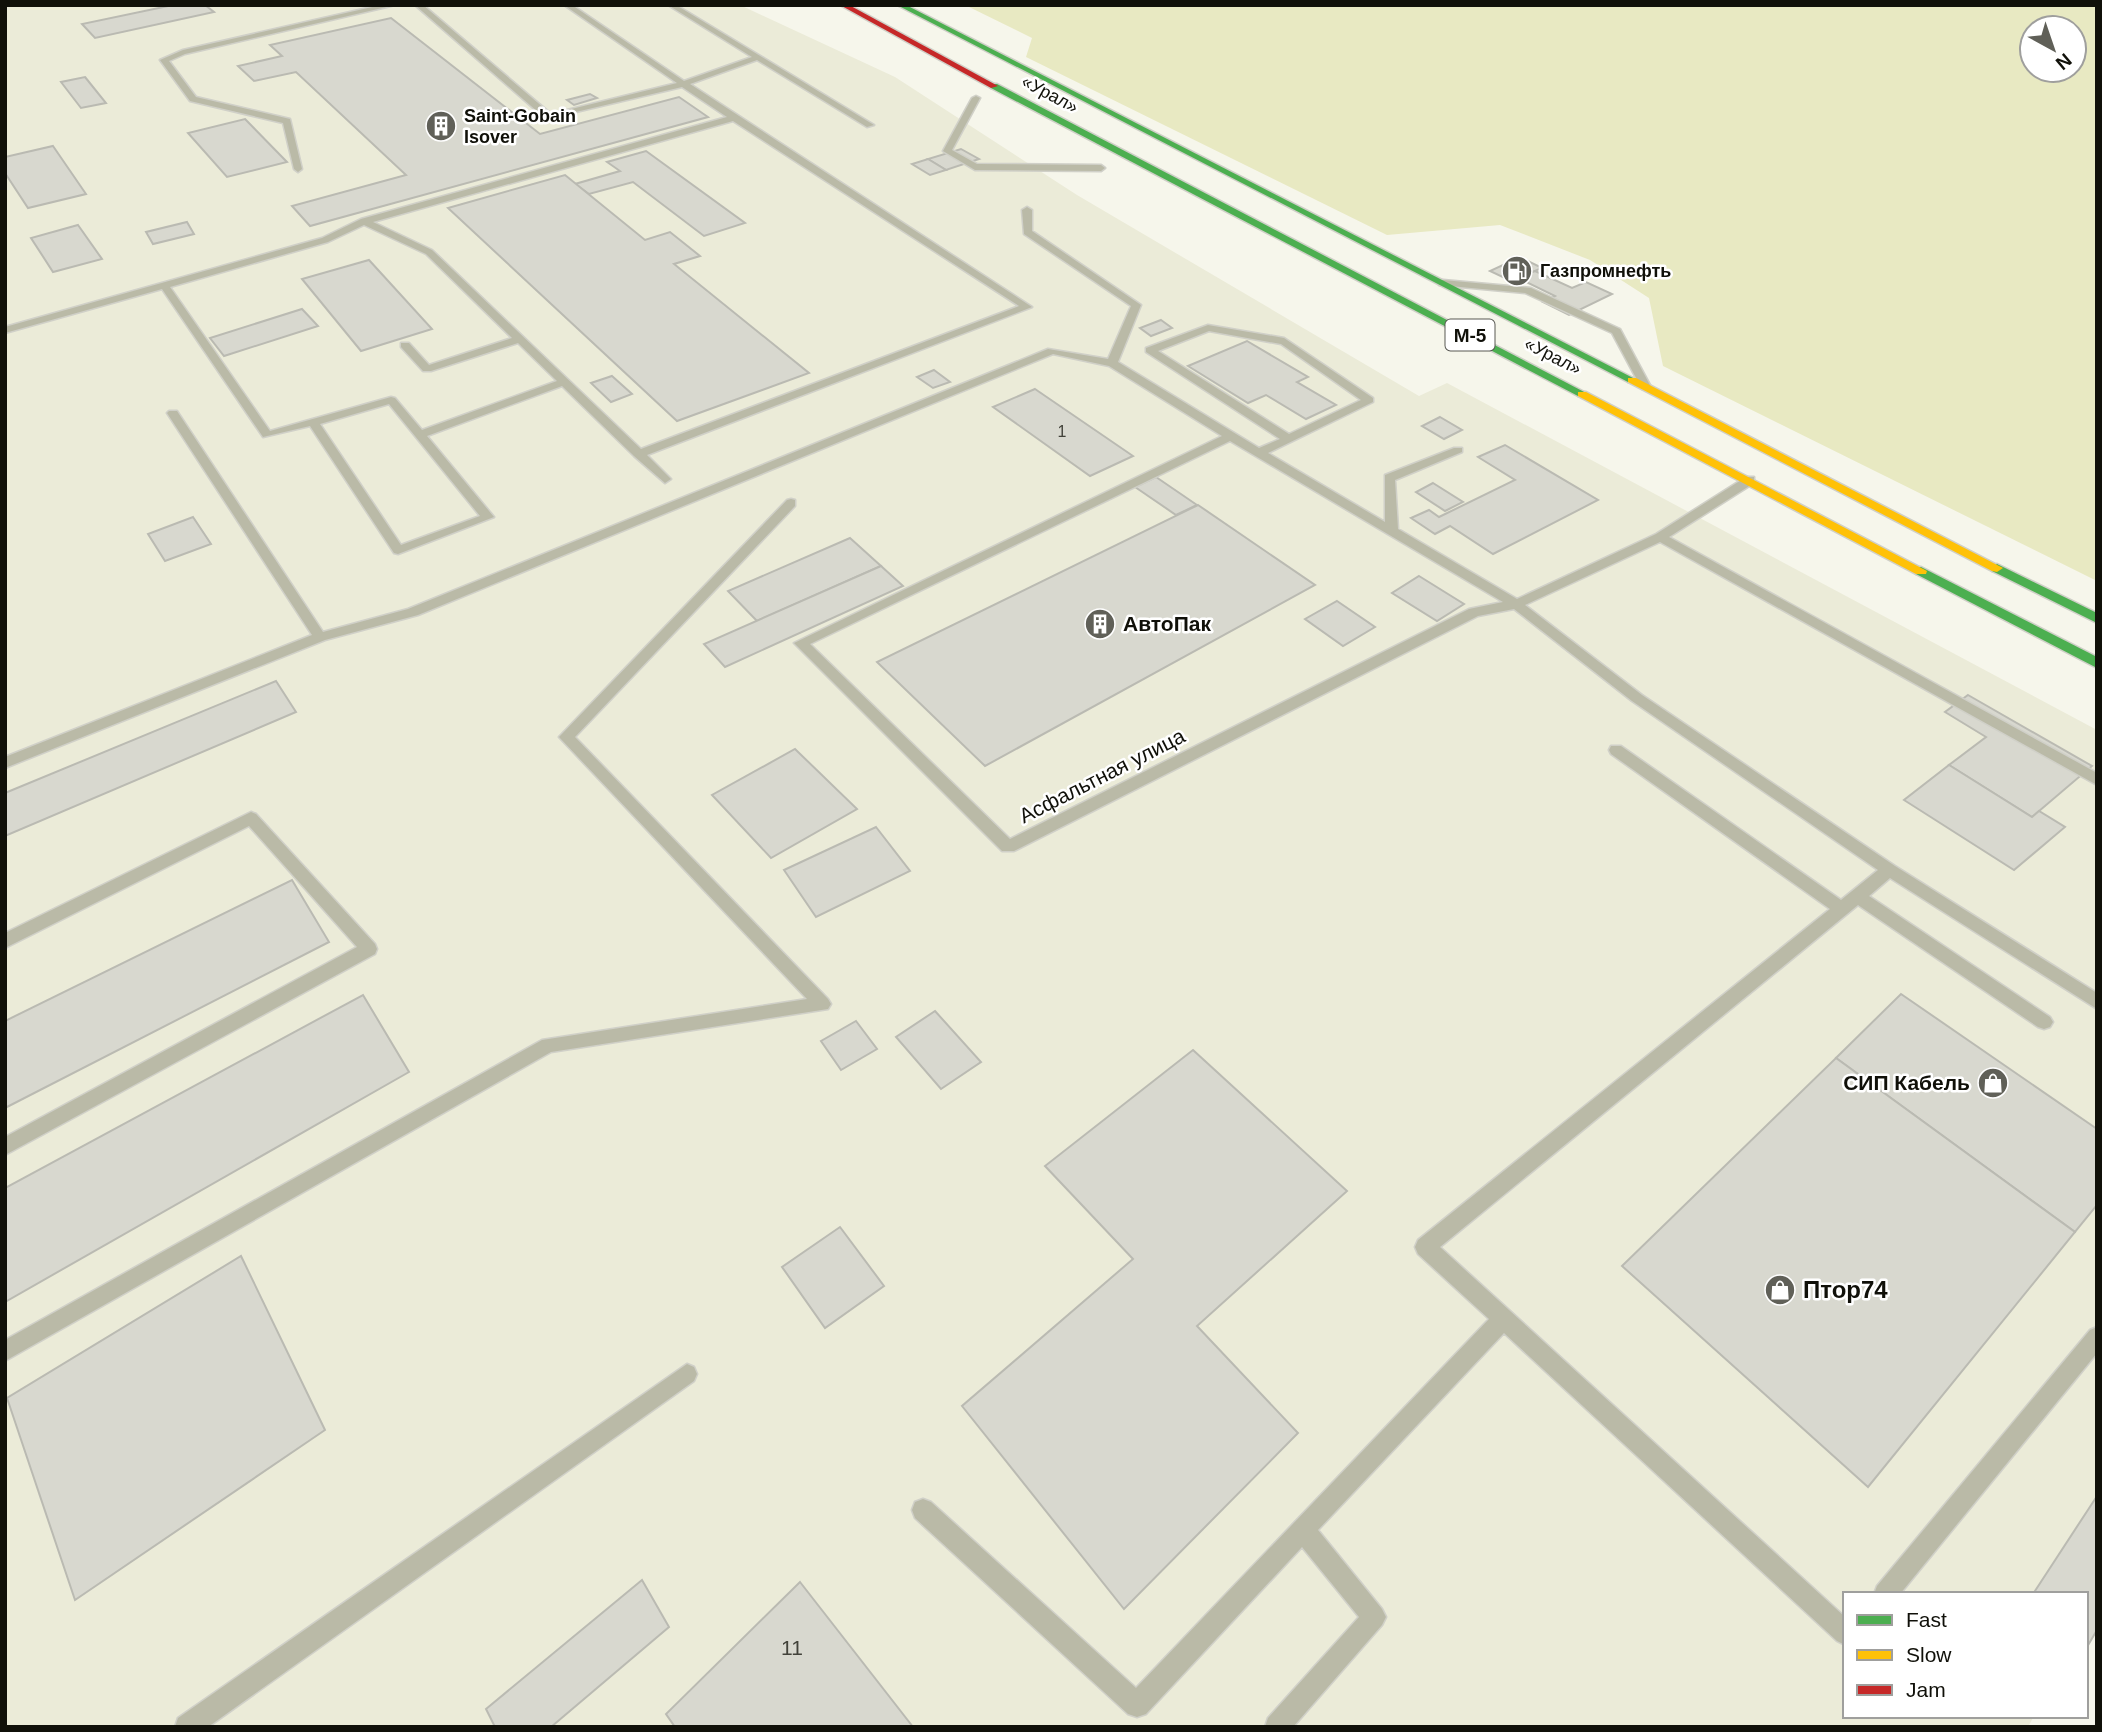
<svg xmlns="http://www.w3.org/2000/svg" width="2102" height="1732" font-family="Arial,sans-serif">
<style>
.built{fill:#ebebd8}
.green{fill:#e8e9c2;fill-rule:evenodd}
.building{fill:#d8d8cf;stroke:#babab2;stroke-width:2}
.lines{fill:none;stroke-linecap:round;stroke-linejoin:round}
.lane-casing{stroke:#d0d0c8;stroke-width:3}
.fast-casing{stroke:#d0d0c8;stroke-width:3}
.slow-casing{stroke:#d0d0c8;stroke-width:3}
.jam-casing{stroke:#d0d0c8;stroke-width:3}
.lane{fill:#babaa7;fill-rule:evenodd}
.fast{fill:#4caf50;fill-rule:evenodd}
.slow{fill:#ffc107;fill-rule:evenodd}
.jam{fill:#c62828;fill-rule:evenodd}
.labels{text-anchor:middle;stroke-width:5;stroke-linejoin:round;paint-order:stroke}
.far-number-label{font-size:16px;fill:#42423a}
.far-street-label{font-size:18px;fill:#101009;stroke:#fff}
.far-poi-label{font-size:18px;font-weight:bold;fill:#101009;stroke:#fff;text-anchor:start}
.shield{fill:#fff;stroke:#585853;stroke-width:2}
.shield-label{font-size:19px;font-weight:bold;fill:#101009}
.poi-label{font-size:21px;font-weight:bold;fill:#101009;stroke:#fff;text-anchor:start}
.street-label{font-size:21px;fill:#101009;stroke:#fff}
.near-number-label{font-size:21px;fill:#42423a}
.near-poi-label{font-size:24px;font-weight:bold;fill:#101009;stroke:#fff;text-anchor:start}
</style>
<rect width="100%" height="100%" fill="#f6f6eb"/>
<!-- built -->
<path class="built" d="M 5,5 L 740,5 L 895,77 L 1077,195 L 1419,396 L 1447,383 L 2097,730 L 2097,1616 L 2086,1633 L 2086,1594 L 1845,1594 L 1845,1716 L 2034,1716 L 2028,1727 L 5,1727 Z"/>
<!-- green -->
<path class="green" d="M 965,5 L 2097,5 L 2097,581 L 1663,366 L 1649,298 L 1590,260 L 1500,225 L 1387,235 L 1026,57 L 1032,38 ZM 2032,28 L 2074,28 L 2074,70 L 2032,70 Z"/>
<!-- building -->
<g class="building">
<path d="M 173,5 L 205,5 L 214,12 L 95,38 L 82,24 Z"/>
<path d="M 391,18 L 540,134 L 679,97 L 708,117 L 310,226 L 292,206 L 406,175 L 296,72 L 254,81 L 238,66 L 282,56 L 270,45 Z"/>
<path d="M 85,77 L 106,103 L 81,108 L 61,82 Z"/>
<path d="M 590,94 L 597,98 L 574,105 L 567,100 Z"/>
<path d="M 245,119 L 287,162 L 227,177 L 188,133 Z"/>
<path d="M 53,146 L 86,194 L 28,208 L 5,173 L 5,157 Z"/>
<path d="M 961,149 L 979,159 L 946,170 L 928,159 Z"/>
<path d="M 646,151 L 745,223 L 704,236 L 633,182 L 589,194 L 575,184 L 620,171 L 607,162 Z"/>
<path d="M 928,159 L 946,170 L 930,175 L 912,164 Z"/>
<path d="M 565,175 L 645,240 L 670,232 L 700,256 L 674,264 L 809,373 L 677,421 L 448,208 Z"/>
<path d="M 187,222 L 194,234 L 153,244 L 146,232 Z"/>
<path d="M 78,225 L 102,259 L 53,272 L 31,238 Z"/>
<path d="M 1520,257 L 1542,268 L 1511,281 L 1490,271 Z"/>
<path d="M 369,260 L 432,329 L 361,351 L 302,279 Z"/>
<path d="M 1535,271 L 1572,288 L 1586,282 L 1612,294 L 1569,315 L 1543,302 L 1555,296 L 1518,278 Z"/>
<path d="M 302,309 L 318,326 L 224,356 L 210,338 Z"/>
<path d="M 1161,320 L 1172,328 L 1151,336 L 1140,328 Z"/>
<path d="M 1247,341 L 1308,377 L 1297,382 L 1336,405 L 1306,419 L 1266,395 L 1248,403 L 1188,366 Z"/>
<path d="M 934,370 L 950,382 L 933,388 L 917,377 Z"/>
<path d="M 612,376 L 632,394 L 611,402 L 591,383 Z"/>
<path d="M 1035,389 L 1133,456 L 1090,476 L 993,407 Z"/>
<path d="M 1440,417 L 1462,430 L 1444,439 L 1422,426 Z"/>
<path d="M 1505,445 L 1598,500 L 1493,554 L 1450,526 L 1435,534 L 1411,518 L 1429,510 L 1439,517 L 1515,480 L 1478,457 Z"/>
<path d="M 1156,477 L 1197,505 L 1176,515 L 1135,487 Z"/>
<path d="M 1433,483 L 1463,502 L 1445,511 L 1416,492 Z"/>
<path d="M 1198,505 L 1315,585 L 985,766 L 877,662 Z"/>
<path d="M 193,517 L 211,544 L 165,561 L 148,534 Z"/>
<path d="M 850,538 L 881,566 L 757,621 L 728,591 Z"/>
<path d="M 881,566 L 903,586 L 725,667 L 704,644 Z"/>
<path d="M 1419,576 L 1464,604 L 1437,621 L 1392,593 Z"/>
<path d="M 1337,601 L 1375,627 L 1343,646 L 1305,619 Z"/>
<path d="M 276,681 L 296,712 L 5,836 L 5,793 Z"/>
<path d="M 1968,695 L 2092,766 L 2032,817 L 1949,765 L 1986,737 L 1945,712 Z"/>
<path d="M 795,749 L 857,809 L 771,858 L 712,795 Z"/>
<path d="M 1949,765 L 2032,817 L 2039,811 L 2065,827 L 2014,870 L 1904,800 Z"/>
<path d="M 876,827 L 910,871 L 816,917 L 784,870 Z"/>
<path d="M 292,880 L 329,942 L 5,1108 L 5,1021 Z"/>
<path d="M 1901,994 L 2097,1129 L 2097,1205 L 2075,1232 L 1836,1058 Z"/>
<path d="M 363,995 L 409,1072 L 5,1302 L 5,1188 Z"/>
<path d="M 935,1011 L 981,1062 L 941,1089 L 896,1037 Z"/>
<path d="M 856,1021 L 877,1049 L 841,1070 L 821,1041 Z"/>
<path d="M 1193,1050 L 1347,1191 L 1197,1326 L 1298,1433 L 1124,1609 L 962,1406 L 1133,1259 L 1045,1166 Z"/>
<path d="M 1836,1058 L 2075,1232 L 1868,1487 L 1622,1266 Z"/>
<path d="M 840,1227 L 884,1286 L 825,1328 L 782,1267 Z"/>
<path d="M 241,1256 L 325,1430 L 75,1600 L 7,1398 Z"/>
<path d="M 2097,1496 L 2097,1630 L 2087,1647 L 2086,1594 L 2033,1594 Z"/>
<path d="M 642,1580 L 669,1627 L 551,1727 L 495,1727 L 486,1709 Z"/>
<path d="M 800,1582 L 913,1727 L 675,1727 L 666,1714 Z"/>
</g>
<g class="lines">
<!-- lane casing -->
<g class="lane-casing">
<g id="lane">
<path d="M 381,5 L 395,5 L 185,54 L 169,61 L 196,97 L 290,119 L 302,169 L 298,172 L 294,169 L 283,123 L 190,101 L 160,60 L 183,50 Z"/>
<path d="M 415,5 L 423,5 L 551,114 L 677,83 L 564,5 L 572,5 L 684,81 L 752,57 L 668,5 L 676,5 L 874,125 L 867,127 L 757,60 L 690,84 L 1032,307 L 647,455 L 671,479 L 665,483 L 634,456 L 562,386 L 427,436 L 494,517 L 398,554 L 394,553 L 310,426 L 263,437 L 162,289 L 5,333 L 5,327 L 322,238 L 361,219 L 727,117 L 682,87 L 546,119 ZM 733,121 L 1019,306 L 641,449 L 432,250 L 373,222 ZM 364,225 L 426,254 L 512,338 L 429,365 L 409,343 L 401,343 L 401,347 L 423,371 L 431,371 L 518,343 L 557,381 L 422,430 L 395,398 L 391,397 L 270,431 L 170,287 L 328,242 ZM 389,404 L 480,516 L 401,545 L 320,424 Z"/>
<path d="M 976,96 L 980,98 L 952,150 L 977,164 L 1101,165 L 1105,168 L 1101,171 L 975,170 L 943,151 L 972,98 Z"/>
<path d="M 1027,207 L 1032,210 L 1032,231 L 1141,305 L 1118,362 L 1259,448 L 1280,439 L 1146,352 L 1146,348 L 1208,325 L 1284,338 L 1373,398 L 1373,402 L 1268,453 L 1385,522 L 1385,475 L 1454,448 L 1462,448 L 1462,452 L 1395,480 L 1398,529 L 1517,599 L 1656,534 L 1746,477 L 1754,477 L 1754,483 L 1669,537 L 2097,773 L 2097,785 L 1660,542 L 1525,605 L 1642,695 L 1895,866 L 2097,993 L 2097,1009 L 1890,878 L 1869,896 L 2050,1017 L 2053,1022 L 2050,1027 L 2044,1029 L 2038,1027 L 1858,905 L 1440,1247 L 1845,1617 L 1845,1645 L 1837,1641 L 1504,1333 L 1318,1530 L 1382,1609 L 1386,1617 L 1382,1625 L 1293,1727 L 1265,1727 L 1268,1718 L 1359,1617 L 1302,1547 L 1146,1714 L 1137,1717 L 1128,1714 L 915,1518 L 912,1510 L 915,1502 L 923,1499 L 931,1502 L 1136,1688 L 1489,1319 L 1418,1254 L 1415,1247 L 1418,1240 L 1830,909 L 1611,754 L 1609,750 L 1611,746 L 1621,746 L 1841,900 L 1878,870 L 1632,701 L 1514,609 L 1478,616 L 1014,851 L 1002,851 L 794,643 L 1222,436 L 1109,366 L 1053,354 L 418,615 L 325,640 L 5,768 L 5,757 L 312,635 L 167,413 L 169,411 L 177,411 L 323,632 L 408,609 L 1048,349 L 1108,359 L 1131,306 L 1024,234 L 1022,210 ZM 1209,331 L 1281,344 L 1361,400 L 1289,434 L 1158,351 ZM 1230,441 L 1503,602 L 1469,609 L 1010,839 L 810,644 Z"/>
<path d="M 1443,280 L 1531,288 L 1620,329 L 1651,387 L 1642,389 L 1612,333 L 1525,293 L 1439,285 L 1439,281 Z"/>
<path d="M 791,499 L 795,500 L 795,506 L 575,737 L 828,999 L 831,1004 L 828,1009 L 551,1052 L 5,1361 L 5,1340 L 542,1040 L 807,999 L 559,737 L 787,500 Z"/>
<path d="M 251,812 L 256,814 L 375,944 L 377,949 L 375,954 L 5,1155 L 5,1137 L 357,947 L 249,826 L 5,948 L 5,933 Z"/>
<path d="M 2097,1327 L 2097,1353 L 1900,1594 L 1874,1594 L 1877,1586 L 2090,1330 Z"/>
<path d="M 687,1364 L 694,1367 L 697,1374 L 694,1381 L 208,1727 L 175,1727 L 178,1718 Z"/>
</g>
</g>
<!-- fast casing -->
<g class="fast-casing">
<g id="fast">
<path d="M 897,5 L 906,5 L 1637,380 L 1628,382 Z"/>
<path d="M 991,84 L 997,84 L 1588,394 L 1578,396 L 991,88 Z"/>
<path d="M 1997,564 L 2097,613 L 2097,623 L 1992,571 L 1991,568 Z"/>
<path d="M 1921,567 L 2097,657 L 2097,668 L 1916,574 L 1916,568 Z"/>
</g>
</g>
<!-- slow casing -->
<g class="slow-casing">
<g id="slow">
<path d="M 1628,378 L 1636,378 L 2003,568 L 1997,572 L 1992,571 L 1628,382 Z"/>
<path d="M 1578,392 L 1586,392 L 1927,571 L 1926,574 L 1916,574 L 1578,396 Z"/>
</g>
</g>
<!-- jam casing -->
<g class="jam-casing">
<path id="jam" d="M 840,5 L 849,5 L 998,86 L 991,88 Z"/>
</g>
<!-- lane -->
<use href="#lane" class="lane"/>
<!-- fast -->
<use href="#fast" class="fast"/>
<!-- slow -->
<use href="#slow" class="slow"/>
<!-- jam -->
<use href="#jam" class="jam"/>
</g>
<!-- icons -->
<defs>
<g id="building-disc" transform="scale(1.575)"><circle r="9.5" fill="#606058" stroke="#fff"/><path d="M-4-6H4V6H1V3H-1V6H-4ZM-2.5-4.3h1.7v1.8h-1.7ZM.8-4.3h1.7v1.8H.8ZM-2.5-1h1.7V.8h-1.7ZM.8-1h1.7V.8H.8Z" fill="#fff"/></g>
<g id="fuel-disc" transform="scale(1.575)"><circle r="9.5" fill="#606058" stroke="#fff"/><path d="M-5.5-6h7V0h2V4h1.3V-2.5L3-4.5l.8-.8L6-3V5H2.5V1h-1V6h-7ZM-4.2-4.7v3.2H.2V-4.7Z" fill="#fff"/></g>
<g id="shop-disc" transform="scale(1.575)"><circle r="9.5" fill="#606058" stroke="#fff"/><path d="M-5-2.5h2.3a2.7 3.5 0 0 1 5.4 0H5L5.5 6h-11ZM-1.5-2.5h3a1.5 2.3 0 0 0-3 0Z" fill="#fff"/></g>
</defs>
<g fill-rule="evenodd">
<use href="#building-disc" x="441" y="126"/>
<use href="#fuel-disc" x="1517" y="271"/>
<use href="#building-disc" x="1100" y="624"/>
<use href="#shop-disc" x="1993" y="1083"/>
<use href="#shop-disc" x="1780" y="1290"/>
</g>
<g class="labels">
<!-- far-number labels -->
<g class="far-number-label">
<text x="1062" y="437">1</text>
</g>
<!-- far-street labels -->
<g class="far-street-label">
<text transform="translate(1050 94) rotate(28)" y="6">«Урал»</text>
<text transform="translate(1553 356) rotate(27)" y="6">«Урал»</text>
</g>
<!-- far-poi labels -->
<g class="far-poi-label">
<text x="464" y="122">Saint-Gobain<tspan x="464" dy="21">Isover</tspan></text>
<text x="1540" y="277">Газпромнефть</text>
</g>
<!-- shield labels -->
<rect class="shield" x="1445.5" y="319.5" width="49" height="31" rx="5"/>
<g class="shield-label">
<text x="1470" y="342">М-5</text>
</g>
<!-- poi labels -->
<g class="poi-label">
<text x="1123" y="631">АвтоПак</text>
<text x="1970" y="1090" text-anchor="end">СИП Кабель</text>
</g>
<!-- street labels -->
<g class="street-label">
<text transform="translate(1102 776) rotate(-27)" y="7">Асфальтная улица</text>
</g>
<!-- near-number labels -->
<g class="near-number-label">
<text x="792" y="1655">11</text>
</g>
<!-- near-poi labels -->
<g class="near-poi-label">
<text x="1803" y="1298">Птор74</text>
</g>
</g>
<!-- border -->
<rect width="2102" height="1732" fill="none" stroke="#101009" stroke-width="14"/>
<!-- legend -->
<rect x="1843" y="1592" width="245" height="126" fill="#ffffff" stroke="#9f9f9d" stroke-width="2"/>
<rect x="1857" y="1615" width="35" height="10" fill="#4caf50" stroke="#9f9f9d" stroke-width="2"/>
<text x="1906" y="1627" font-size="21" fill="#101009">Fast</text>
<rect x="1857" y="1650" width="35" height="10" fill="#ffc107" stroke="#9f9f9d" stroke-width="2"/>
<text x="1906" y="1662" font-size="21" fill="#101009">Slow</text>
<rect x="1857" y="1685" width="35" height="10" fill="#c62828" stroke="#9f9f9d" stroke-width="2"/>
<text x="1906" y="1697" font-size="21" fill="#101009">Jam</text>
<!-- north arrow -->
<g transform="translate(2053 49) rotate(140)"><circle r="33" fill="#ffffff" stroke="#9f9f9d" stroke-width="2"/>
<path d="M0-5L12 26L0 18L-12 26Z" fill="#606058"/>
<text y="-10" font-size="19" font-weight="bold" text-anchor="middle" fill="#101009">N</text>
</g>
</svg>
